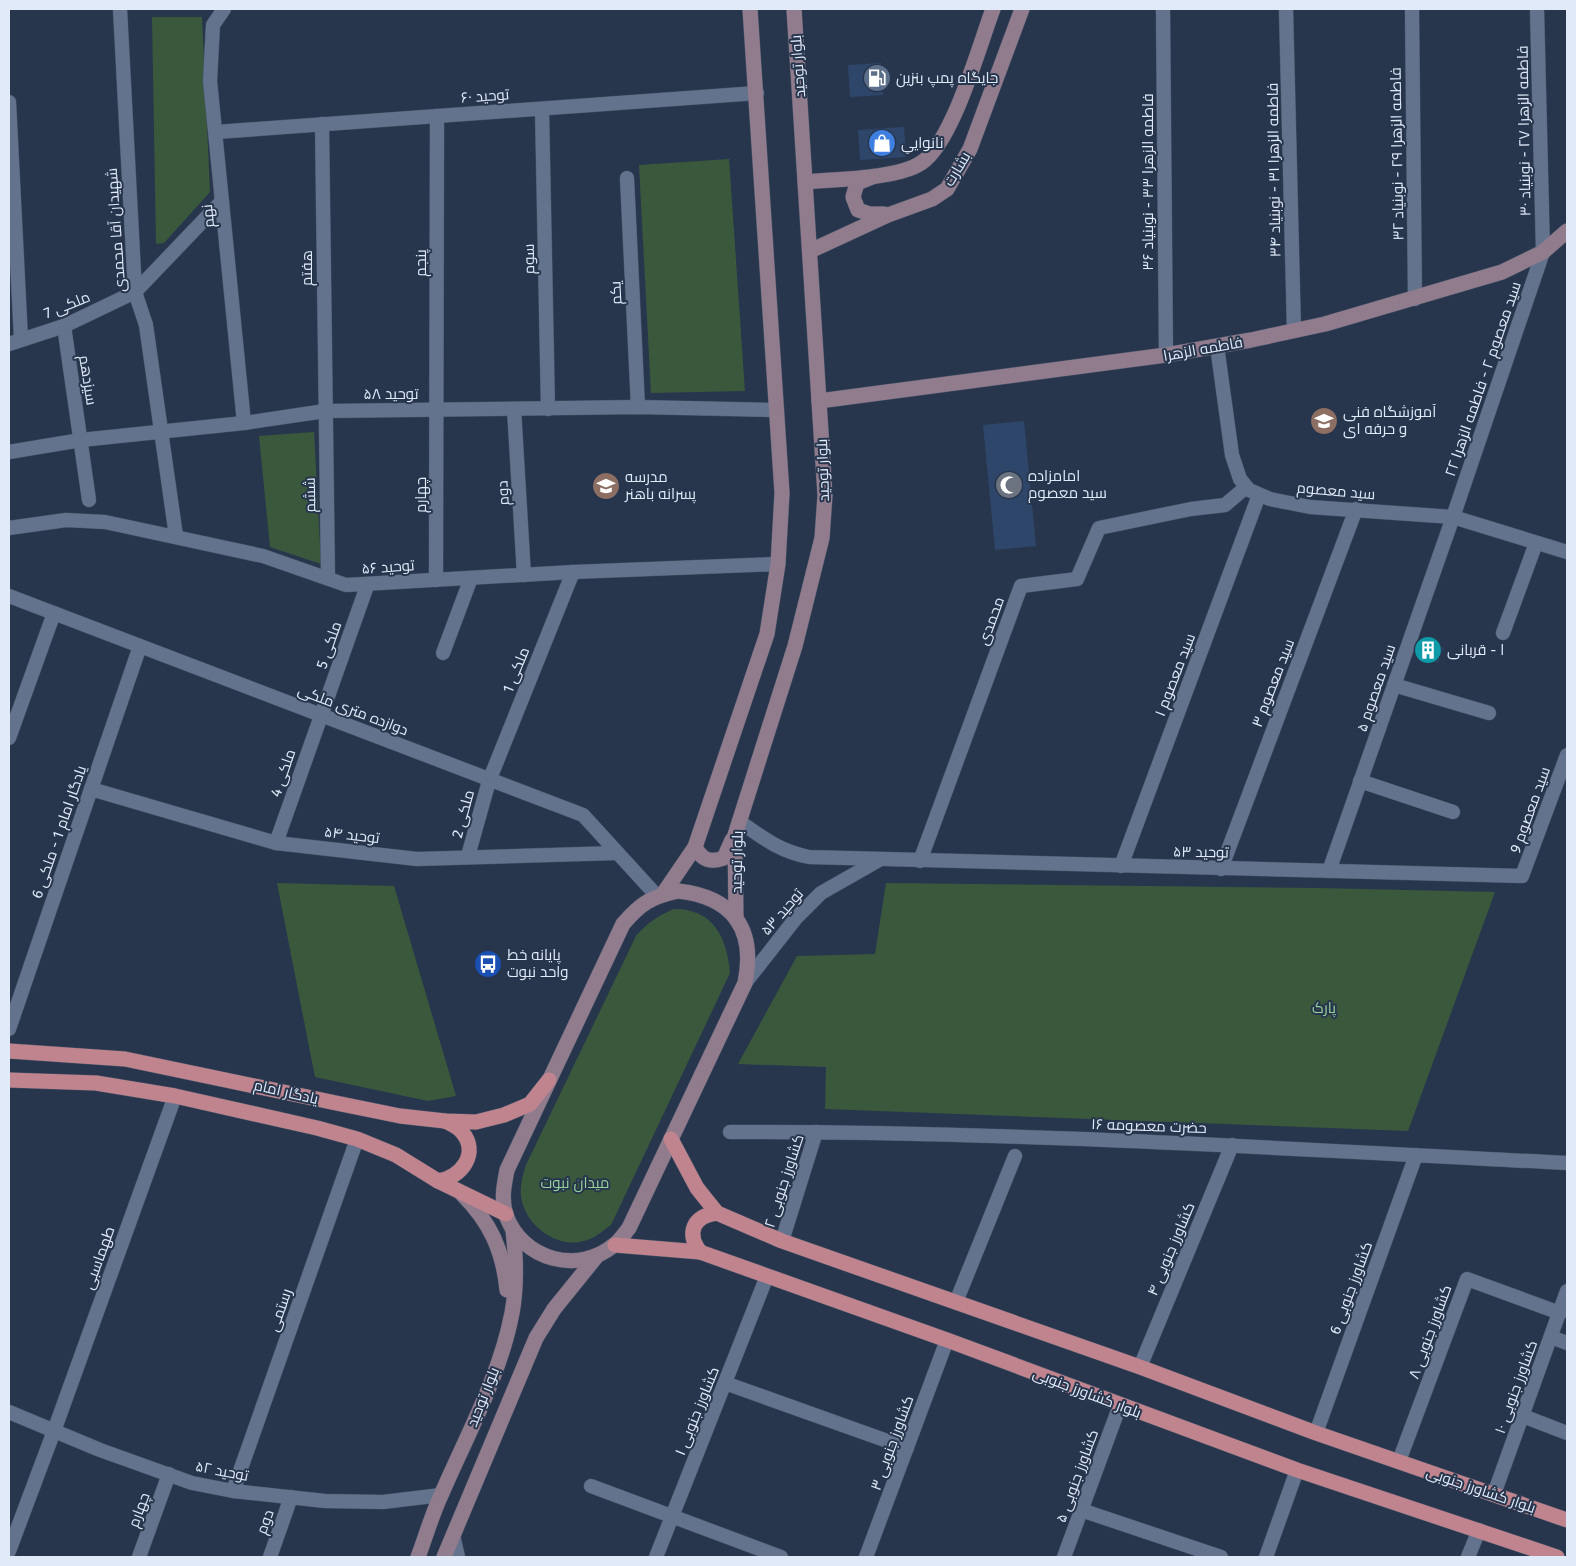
<svg xmlns="http://www.w3.org/2000/svg" width="1576" height="1566" font-family="'Fira Sans',Cairo,sans-serif">
<style>
.green{fill:#3a593c}
.building{fill:#2f466b}
.lines{fill:none;stroke-linecap:round;stroke-linejoin:round}
.street-casing{stroke:#465266;stroke-width:15}
.secondary-casing{stroke:#465266;stroke-width:16}
.primary-casing{stroke:#465266;stroke-width:16}
.street{stroke:#63738d;stroke-width:14}
.secondary{stroke:#917c8e;stroke-width:15}
.primary{stroke:#bf848e;stroke-width:15}
.labels{text-anchor:middle;stroke-width:4;stroke-linejoin:round;paint-order:stroke}
.street-label{font-size:15px;fill:#e0eaf9;stroke:#27364d}
.poi-label{font-size:15px;fill:#e0eaf9;stroke:#27364d;text-anchor:start}
.park-label{font-size:15px;fill:#95d199;stroke:#27364d}
</style>
<rect width="100%" height="100%" fill="#27364d"/>
<!-- green -->
<g class="green">
<path d="M 152,17 L 202,17 L 210,192 L 164,243 L 156,244 Z"/>
<path d="M 729,159 L 745,391 L 651,393 L 639,165 Z"/>
<path d="M 314,432 L 321,564 L 270,547 L 259,436 Z"/>
<path d="M 277,883 L 394,886 L 456,1096 L 428,1101 L 315,1077 Z"/>
<path d="M 886,883 L 1317,888 L 1495,892 L 1408,1131 L 825,1109 L 826,1067 L 738,1064 L 797,956 L 875,954 Z"/>
<path d="M 674,909 C 714,909 727,938 730,973 L 611,1225 C 605,1229 599,1235 592,1238 C 564,1252 530,1231 522,1202 C 519,1189 522,1177 526,1165 L 636,936 C 647,923 659,915 674,909 Z"/>
</g>
<!-- building -->
<g class="building">
<path d="M 881,63 L 883,95 L 850,97 L 848,65 Z"/>
<path d="M 904,127 L 906,157 L 860,160 L 858,130 Z"/>
<path d="M 1024,421 L 1036,546 L 995,550 L 983,425 Z"/>
<path d="M 1420,638 L 1444,648 L 1438,663 L 1414,654 Z"/>
</g>
<g class="lines">
<!-- street casing -->
<g class="street-casing">
<g id="street">
<path d="M 120,9 L 135,292 L 146,325 L 176,536"/>
<path d="M 224,9 L 213,25 L 210,81 L 244,423"/>
<path d="M 1163,9 L 1166,355"/>
<path d="M 1286,9 L 1294,331"/>
<path d="M 1412,9 L 1415,299"/>
<path d="M 9,102 L 21,339"/>
<path d="M 542,109 L 548,409"/>
<path d="M 322,124 L 328,578"/>
<path d="M 216,132 L 757,93"/>
<path d="M 627,178 L 638,407"/>
<path d="M 64,326 L 89,500"/>
<path d="M 9,344 L 64,326 L 135,292 L 222,201"/>
<path d="M 1217,346 L 1232,455 L 1240,479 L 1249,490 L 1270,499 L 1310,507 L 1453,517 L 1567,552"/>
<path d="M 514,409 L 524,575"/>
<path d="M 9,452 L 81,440 L 244,423 L 325,411 L 638,407 L 777,410"/>
<path d="M 9,528 L 66,520 L 105,522 L 263,556 L 346,585 L 573,572 L 778,564"/>
<path d="M 436,580 L 437,116"/>
<path d="M 9,596 L 583,815 L 657,896"/>
<path d="M 1503,633 L 1536,543"/>
<path d="M 443,653 L 471,578"/>
<path d="M 1394,685 L 1489,713"/>
<path d="M 9,738 L 54,613"/>
<path d="M 1360,781 L 1453,812"/>
<path d="M 91,789 L 276,843 L 417,859 L 617,853"/>
<path d="M 739,821 C 763,838 779,851 809,857 L 1522,876 L 1567,755"/>
<path d="M 276,843 L 367,586"/>
<path d="M 468,856 L 489,781 L 573,572"/>
<path d="M 920,861 L 1021,586 L 1077,579 L 1099,528 L 1191,509 L 1225,505 L 1245,488"/>
<path d="M 1121,866 L 1259,495"/>
<path d="M 1221,869 L 1356,509"/>
<path d="M 1329,871 L 1453,517 L 1543,252 L 1537,9"/>
<path d="M 745,983 L 796,918 L 821,893 L 879,860"/>
<path d="M 9,1029 L 140,646"/>
<path d="M 730,1132 C 1010,1131 1288,1149 1567,1163"/>
<path d="M 782,1241 L 816,1132"/>
<path d="M 956,1302 L 1015,1156"/>
<path d="M 1551,1337 L 1567,1343"/>
<path d="M 1140,1367 L 1232,1145"/>
<path d="M 725,1383 L 907,1448"/>
<path d="M 9,1412 L 100,1450 L 192,1483 L 233,1491 L 325,1501 L 383,1502 L 441,1495"/>
<path d="M 1523,1416 L 1567,1433"/>
<path d="M 1316,1433 L 1416,1155"/>
<path d="M 1399,1461 L 1467,1279 L 1560,1313"/>
<path d="M 591,1486 L 781,1557"/>
<path d="M 233,1491 L 357,1139"/>
<path d="M 1494,1494 L 1567,1291"/>
<path d="M 1081,1510 L 1221,1557"/>
<path d="M 453,1535 L 458,1557"/>
<path d="M 9,1551 L 54,1431 L 175,1096"/>
<path d="M 139,1557 L 169,1474"/>
<path d="M 270,1557 L 291,1497"/>
<path d="M 656,1557 L 767,1276"/>
<path d="M 866,1557 L 947,1340"/>
<path d="M 1064,1557 L 1120,1405"/>
<path d="M 1266,1557 L 1297,1470"/>
<path d="M 1468,1557 L 1479,1530"/>
</g>
</g>
<!-- secondary casing -->
<g class="secondary-casing">
<g id="secondary">
<path d="M 872,177 L 857,183 L 853,197 L 858,210 L 870,214 L 884,214"/>
<path d="M 805,182 C 835,179 897,179 921,163 C 953,142 979,46 993,9"/>
<path d="M 810,251 L 888,215 L 932,199 L 947,189 L 970,149 L 1022,9"/>
<path d="M 819,401 L 1166,355 L 1251,340 L 1325,324 L 1502,272 L 1543,252 L 1567,231"/>
<path d="M 695,847 C 702,860 710,863 724,858 L 732,840"/>
<path d="M 678,891 C 733,897 756,929 745,983 L 629,1228 C 624,1234 620,1241 614,1245 C 578,1275 522,1260 506,1215 C 501,1200 504,1185 507,1170 L 623,924 C 641,903 651,897 678,891 Z"/>
<path d="M 663,894 L 695,847 L 767,634 L 778,564 L 782,493 L 750,9"/>
<path d="M 736,919 L 735,835 L 795,646 L 822,538 L 825,495 L 794,9"/>
<path d="M 462,1194 C 490,1222 503,1250 507,1290"/>
<path d="M 418,1557 C 426,1536 432,1514 442,1493 C 467,1435 500,1376 512,1313 C 517,1286 516,1257 513,1230"/>
<path d="M 444,1557 L 536,1338 L 554,1309 L 596,1257"/>
</g>
</g>
<!-- primary casing -->
<g class="primary-casing">
<g id="primary">
<path d="M 9,1051 L 125,1059 L 336,1103 L 400,1116 L 445,1121 L 476,1122 L 504,1115 L 530,1104 L 549,1080"/>
<path d="M 9,1080 L 96,1083 L 175,1096 L 317,1128 L 357,1139 L 396,1155 L 438,1181 L 506,1214"/>
<path d="M 671,1139 L 697,1188 L 717,1213 L 782,1241 L 1140,1367 L 1316,1433 L 1567,1520"/>
<path d="M 438,1181 C 461,1178 480,1153 462,1132 C 458,1127 451,1124 445,1121"/>
<path d="M 615,1245 L 700,1252 L 947,1340 L 1297,1470 L 1557,1557"/>
<path d="M 700,1252 C 686,1233 693,1216 717,1213"/>
</g>
</g>
<!-- street -->
<use href="#street" class="street"/>
<!-- secondary -->
<use href="#secondary" class="secondary"/>
<!-- primary -->
<use href="#primary" class="primary"/>
</g>
<!-- icons -->
<defs>
<g id="fuel-disc" transform="scale(1.4375)"><circle r="9.5" fill="#5c6f8a" stroke="#27364d"/><path d="M-5.5-6h7V0h2V4h1.3V-2.5L3-4.5l.8-.8L6-3V5H2.5V1h-1V6h-7ZM-4.2-4.7v3.2H.2V-4.7Z" fill="#fff"/></g>
<g id="shop-disc" transform="scale(1.4375)"><circle r="9.5" fill="#3f7fe0" stroke="#27364d"/><path d="M-5-2.5h2.3a2.7 3.5 0 0 1 5.4 0H5L5.5 6h-11ZM-1.5-2.5h3a1.5 2.3 0 0 0-3 0Z" fill="#fff"/></g>
<g id="university-disc" transform="scale(1.4375)"><circle r="9.5" fill="#8d6e63" stroke="#27364d"/><path d="M0-5L7-2L0 1L-7-2ZM-4 1L0 2.5L4 1V4Q0 6-4 4Z" fill="#fff"/></g>
<g id="mosque-disc" transform="scale(1.4375)"><circle r="9.5" fill="#6b7280" stroke="#27364d"/><path d="M3.5-4.9A6 6 0 1 0 3.5 4.9A5 5 0 1 1 3.5-4.9Z" fill="#fff"/></g>
<g id="school-disc" transform="scale(1.4375)"><circle r="9.5" fill="#8d6e63" stroke="#27364d"/><path d="M0-5L7-2L0 1L-7-2ZM-4 1L0 2.5L4 1V4Q0 6-4 4Z" fill="#fff"/></g>
<g id="building-disc" transform="scale(1.4375)"><circle r="9.5" fill="#0f9aa8" stroke="#27364d"/><path d="M-4-6H4V6H1V3H-1V6H-4ZM-2.5-4.3h1.7v1.8h-1.7ZM.8-4.3h1.7v1.8H.8ZM-2.5-1h1.7V.8h-1.7ZM.8-1h1.7V.8H.8Z" fill="#fff"/></g>
<g id="bus-disc" transform="scale(1.4375)"><circle r="9.5" fill="#1a4fb4" stroke="#27364d"/><path d="M-5-6H5V4H4V6H2V4H-2V6H-4V4H-5ZM-3.5-4V0h7V-4ZM-3.5 1.2v1.5H-2V1.2ZM2 1.2v1.5H3.5V1.2Z" fill="#fff"/></g>
</defs>
<g fill-rule="evenodd">
<use href="#fuel-disc" x="877" y="78"/>
<use href="#shop-disc" x="882" y="143"/>
<use href="#university-disc" x="1324" y="421"/>
<use href="#mosque-disc" x="1009" y="485"/>
<use href="#school-disc" x="606" y="486"/>
<use href="#building-disc" x="1428" y="650"/>
<use href="#bus-disc" x="488" y="964"/>
</g>
<g class="labels">
<!-- street labels -->
<g class="street-label">
<text transform="translate(798 66) rotate(-94)" y="5">بلوار توحید</text>
<text transform="translate(485 96) rotate(-4)" y="5">توحید ۶۰</text>
<text transform="translate(1524 131) rotate(-91)" y="5">فاطمه الزهرا ۲۷ - نوبنیاد ۳۰</text>
<text transform="translate(1397 154) rotate(-91)" y="5">فاطمه الزهرا ۲۹ - نوبنیاد ۳۲</text>
<text transform="translate(957 169) rotate(-59)" y="5">بشارت</text>
<text transform="translate(1274 170) rotate(-91)" y="5">فاطمه الزهرا ۳۱ - نوبنیاد ۳۴</text>
<text transform="translate(1148 182) rotate(-90)" y="5">فاطمه الزهرا ۳۳ - نوبنیاد ۳۶</text>
<text transform="translate(208 216) rotate(-96)" y="5">نهم</text>
<text transform="translate(116 230) rotate(-94)" y="5">شهیدان آقا محمدی</text>
<text transform="translate(529 259) rotate(-91)" y="5">سوم</text>
<text transform="translate(421 263) rotate(-90)" y="5">پنجم</text>
<text transform="translate(307 268) rotate(-90)" y="5">هفتم</text>
<text transform="translate(616 293) rotate(-93)" y="5">یکم</text>
<text transform="translate(67 305) rotate(-22)" y="5">ملکی 7</text>
<text transform="translate(1203 349) rotate(-10)" y="5">فاطمه الزهرا</text>
<text transform="translate(1483 379) rotate(-71)" y="5">سید معصوم ۲ - فاطمه الزهرا ۲۲</text>
<text transform="translate(88 380) rotate(81)" y="5">سیزدهم</text>
<text x="391" y="399">توحید ۵۸</text>
<text transform="translate(823 470) rotate(-92)" y="5">بلوار توحید</text>
<text transform="translate(1336 491) rotate(5)" y="5">سید معصوم</text>
<text transform="translate(503 493) rotate(-93)" y="5">دوم</text>
<text transform="translate(310 495) rotate(-91)" y="5">ششم</text>
<text transform="translate(421 495) rotate(-90)" y="5">چهارم</text>
<text transform="translate(388 567) rotate(-4)" y="5">توحید ۵۶</text>
<text transform="translate(991 621) rotate(-70)" y="5">محمدی</text>
<text transform="translate(329 645) rotate(-71)" y="5">ملکی 5</text>
<text transform="translate(516 670) rotate(-68)" y="5">ملکی 1</text>
<text transform="translate(1175 675) rotate(-69)" y="5">سید معصوم ۱</text>
<text transform="translate(1273 683) rotate(-69)" y="5">سید معصوم ۳</text>
<text transform="translate(1376 688) rotate(-71)" y="5">سید معصوم ۵</text>
<text transform="translate(353 710) rotate(21)" y="5">دوازده متری ملکی</text>
<text transform="translate(283 773) rotate(-71)" y="5">ملکی 4</text>
<text transform="translate(1530 810) rotate(-70)" y="5">سید معصوم 9</text>
<text transform="translate(463 814) rotate(-75)" y="5">ملکی 2</text>
<text transform="translate(59 832) rotate(-71)" y="5">یادگار امام 1 - ملکی 6</text>
<text transform="translate(352 835) rotate(7)" y="5">توحید ۵۴</text>
<text transform="translate(1201 852) rotate(1)" y="5">توحید ۵۳</text>
<text transform="translate(737 862) rotate(-89)" y="5">بلوار توحید</text>
<text transform="translate(782 912) rotate(-49)" y="5">توحید ۵۳</text>
<text transform="translate(286 1092) rotate(13)" y="5">یادگار امام</text>
<text transform="translate(1149 1126) rotate(2)" y="5">حضرت معصومه ۱۶</text>
<text transform="translate(784 1181) rotate(-72)" y="5">کشاورز جنوبی ۲</text>
<text transform="translate(1171 1249) rotate(-67)" y="5">کشاورز جنوبی ۴</text>
<text transform="translate(99 1258) rotate(-70)" y="5">طهماسبی</text>
<text transform="translate(1351 1288) rotate(-70)" y="5">کشاورز جنوبی 6</text>
<text transform="translate(280 1310) rotate(-71)" y="5">رستمی</text>
<text transform="translate(1430 1332) rotate(-70)" y="5">کشاورز جنوبی ۸</text>
<text transform="translate(1516 1387) rotate(-70)" y="5">کشاورز جنوبی ۱۰</text>
<text transform="translate(1087 1393) rotate(21)" y="5">بلوار کشاورز جنوبی</text>
<text transform="translate(483 1397) rotate(-68)" y="5">بلوار توحید</text>
<text transform="translate(697 1411) rotate(-68)" y="5">کشاورز جنوبی ۱</text>
<text transform="translate(892 1443) rotate(-70)" y="5">کشاورز جنوبی ۳</text>
<text transform="translate(222 1471) rotate(11)" y="5">توحید ۵۲</text>
<text transform="translate(1077 1476) rotate(-70)" y="5">کشاورز جنوبی ۵</text>
<text transform="translate(1481 1490) rotate(19)" y="5">بلوار کشاورز جنوبی</text>
<text transform="translate(139 1510) rotate(-70)" y="5">چهارم</text>
<text transform="translate(265 1522) rotate(-70)" y="5">دوم</text>
</g>
<!-- poi labels -->
<g class="poi-label">
<text x="896" y="83">جایگاه پمپ بنزین</text>
<text x="901" y="148">نانواییِ</text>
<text x="1343" y="417">آموزشگاه فنی<tspan x="1343" dy="17">و حرفه ای</tspan></text>
<text x="1028" y="481">امامزاده<tspan x="1028" dy="17">سید معصوم</tspan></text>
<text x="625" y="482">مدرسه<tspan x="625" dy="17">پسرانه باهنر</tspan></text>
<text x="1447" y="655">ا - قربانی</text>
<text x="507" y="960">پایانه خط<tspan x="507" dy="17">واحد نبوت</tspan></text>
</g>
<!-- park labels -->
<g class="park-label">
<text x="1324" y="1013">پارک</text>
<text x="575" y="1188">میدان نبوت</text>
</g>
</g>
<!-- border -->
<rect width="1576" height="1566" fill="none" stroke="#e0eaf9" stroke-width="20"/>
</svg>
